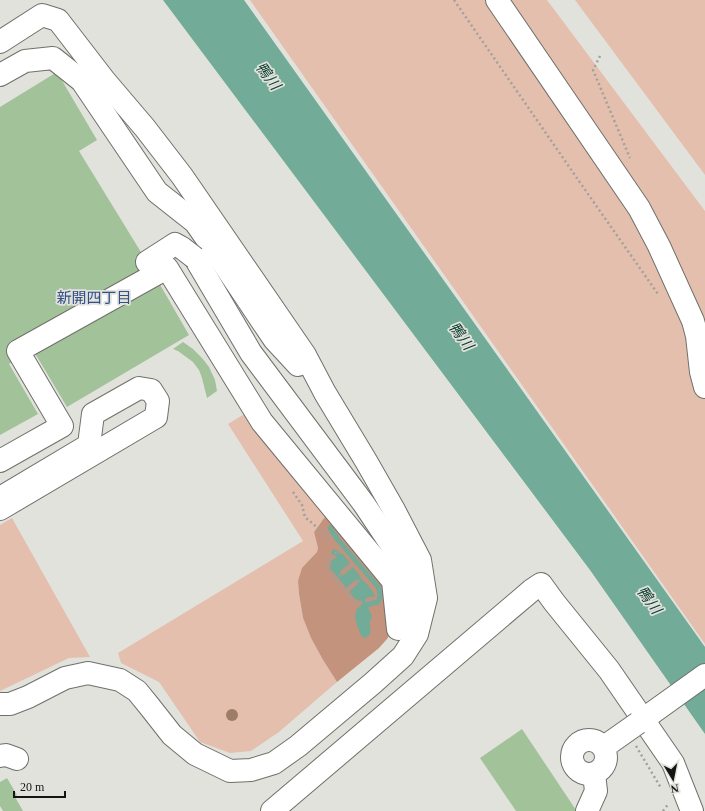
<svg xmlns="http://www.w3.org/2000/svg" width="705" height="811" font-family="'Times New Roman','Noto Sans JP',serif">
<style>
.green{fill:#e4bfae}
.forest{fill:#c3937d}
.water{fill:#72ab97}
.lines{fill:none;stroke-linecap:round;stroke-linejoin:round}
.stream{stroke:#72ab97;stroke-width:5}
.building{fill:#a2c299}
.minor-casing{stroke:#70706b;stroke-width:24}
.path{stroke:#a0a09c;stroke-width:2.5;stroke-dasharray:2 3;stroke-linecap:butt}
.minor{stroke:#fff;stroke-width:22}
.minor-bridge-casing{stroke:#70706b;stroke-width:24;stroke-linecap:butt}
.minor-bridge{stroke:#fff;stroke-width:22}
.tree{fill:#9e7d68}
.labels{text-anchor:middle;stroke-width:3.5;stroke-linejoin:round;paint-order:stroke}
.water-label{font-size:15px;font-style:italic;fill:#114234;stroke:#e2e2dd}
.neighbourhood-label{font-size:15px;fill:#324f87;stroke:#e2e2dd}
</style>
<rect width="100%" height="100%" fill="#e2e2dd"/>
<!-- green -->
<g class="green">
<path d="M 250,0 L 547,0 L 705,211 L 705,644 Z"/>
<path d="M 575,0 L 705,0 L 705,175 Z"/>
<path d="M 246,414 L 327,514 L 314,532 L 318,548 L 317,552 L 311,559 L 298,581 L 299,594 L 303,618 L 311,638 L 323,660 L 337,682 L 279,732 L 251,751 L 230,753 L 200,742 L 159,682 L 121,663 L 118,653 L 303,541 L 228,424 L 241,416 Z"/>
<path d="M 12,518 L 90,657 L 69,658 L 0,691 L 0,525 Z"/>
</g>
<!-- forest -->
<path class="forest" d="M 327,514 L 388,588 L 393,629 L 387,639 L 379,648 L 337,682 L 323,660 L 311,638 L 303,618 L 299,594 L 298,581 L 302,568 L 317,552 L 318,548 L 314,532 Z"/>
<!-- water -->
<g class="water">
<path d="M 163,0 L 244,0 L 705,647 L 705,734 L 590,570 Z"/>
<path d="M 342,553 L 350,563 L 336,575 L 330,569 L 331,561 Z"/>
<path d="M 353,567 L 360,576 L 346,588 L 339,579 Z"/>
<path d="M 362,580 L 364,581 L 371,589 L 375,596 C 373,597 371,597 369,597 C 366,598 365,599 362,600 C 356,602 353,596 349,592 Z"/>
<path d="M 364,604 L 367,605 L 372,616 C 371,619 370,621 370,623 C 369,630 374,631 366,638 L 362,637 C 357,626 349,610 364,604 Z"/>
</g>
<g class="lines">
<!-- stream -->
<g class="stream">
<path d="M 330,528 L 338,540 L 378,587 C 380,593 381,597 378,602 L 367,605"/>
<path d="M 334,552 L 338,555"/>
<path d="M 338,574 L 341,577"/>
<path d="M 358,578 L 360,582"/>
<path d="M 363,600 L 364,604"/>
</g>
</g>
<!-- building -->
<g class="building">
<path d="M 57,72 L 97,140 L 79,151 L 147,262 L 189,335 L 67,407 L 33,350 L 9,364 L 38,414 L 0,435 L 0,107 Z"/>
<path d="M 183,342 L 193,349 L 202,358 L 209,367 L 215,380 L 217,391 L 207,398 L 202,378 L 199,370 L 193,362 L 178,351 L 173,349 Z"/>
<path d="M 522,729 L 576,810 L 575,811 L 516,811 L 480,758 Z"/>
<path d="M 7,778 L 17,795 L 15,797 L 23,811 L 3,811 L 0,806 L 0,782 Z"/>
</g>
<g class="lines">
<!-- minor casing -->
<g class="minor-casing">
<g id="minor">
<path d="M 497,0 L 639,208 L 659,246 L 693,321 L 697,336 L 701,372 L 705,387"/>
<path d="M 0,42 L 42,15 L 58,20 L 105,81 L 145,128 L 182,176 L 305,355 L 325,393 L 366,461 L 394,510 L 420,560 L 426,598 L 417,634 L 403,656 L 373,683 L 298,746 L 274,763 L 251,770 L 230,771 L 195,754 L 172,735 L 150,707 L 137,691 L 120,680 L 88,673 L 65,678 L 28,697 L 10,704 L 0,704"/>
<path d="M 0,75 L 25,61 L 53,58 L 82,81 L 157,192 L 195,222 L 209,242 L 274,339 L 298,365"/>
<path d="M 195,258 L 251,353 L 364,504 L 410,573 L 411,604 L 403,628"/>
<path d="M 147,262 L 175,244 L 182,248"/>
<path d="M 0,461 L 62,426 L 18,351 L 167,268 L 262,422 L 393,581 L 398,629"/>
<path d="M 0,498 L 89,445 L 93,414 L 139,388 L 151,390 L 158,401 L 156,417 L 0,509"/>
<path d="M 638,723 L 705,675"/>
<circle cx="589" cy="757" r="17"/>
<path d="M 0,756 L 6,755 L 17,759"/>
<path d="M 272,811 L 532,590 L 541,584 L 554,602 L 609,670 L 673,763 L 692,811"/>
<path d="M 587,811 L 596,791 L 594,774"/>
</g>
</g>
<!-- path -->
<g class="path">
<path d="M 454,0 L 581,184 L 658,294"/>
<path d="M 600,56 L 593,70 L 630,158"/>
<path d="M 293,492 L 302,505 L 305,517 L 333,541"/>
<path d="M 340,549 L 328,560 L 327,566 L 328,570 L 330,573 L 346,591 L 354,603 L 361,602 L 376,598"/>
<path d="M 336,580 L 341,574 L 353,564"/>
<path d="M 346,591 L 358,581 L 363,578"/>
<path d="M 636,746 L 661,788"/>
<path d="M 663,811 L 669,803"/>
</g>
<!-- minor -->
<use href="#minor" class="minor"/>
<!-- minor-bridge casing -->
<g class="minor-bridge-casing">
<g id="minor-bridge">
<path d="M 182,248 L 195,258"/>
<path d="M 611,742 L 638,723"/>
</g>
</g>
<!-- minor-bridge -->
<use href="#minor-bridge" class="minor-bridge"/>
</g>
<!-- trees -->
<circle class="tree" cx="232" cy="715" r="6"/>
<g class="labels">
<!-- water labels -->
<g class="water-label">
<text transform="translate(268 76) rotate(53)" y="5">鴨川</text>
<text transform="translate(461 336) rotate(54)" y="5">鴨川</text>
<text transform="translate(649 600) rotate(54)" y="5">鴨川</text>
</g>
<!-- neighbourhood labels -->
<g class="neighbourhood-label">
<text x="94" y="303">新開四丁目</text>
</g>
</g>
<!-- north arrow -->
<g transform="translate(673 779) rotate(170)" stroke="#e2e2dd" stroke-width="3" paint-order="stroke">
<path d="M0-3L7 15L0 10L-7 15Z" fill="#141413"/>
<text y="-6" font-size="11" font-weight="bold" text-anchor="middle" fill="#141413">N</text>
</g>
<!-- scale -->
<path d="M14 791v6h51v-6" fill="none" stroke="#141413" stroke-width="2"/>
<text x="20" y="791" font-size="12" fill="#141413" stroke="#e2e2dd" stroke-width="3" paint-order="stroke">20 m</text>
</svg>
